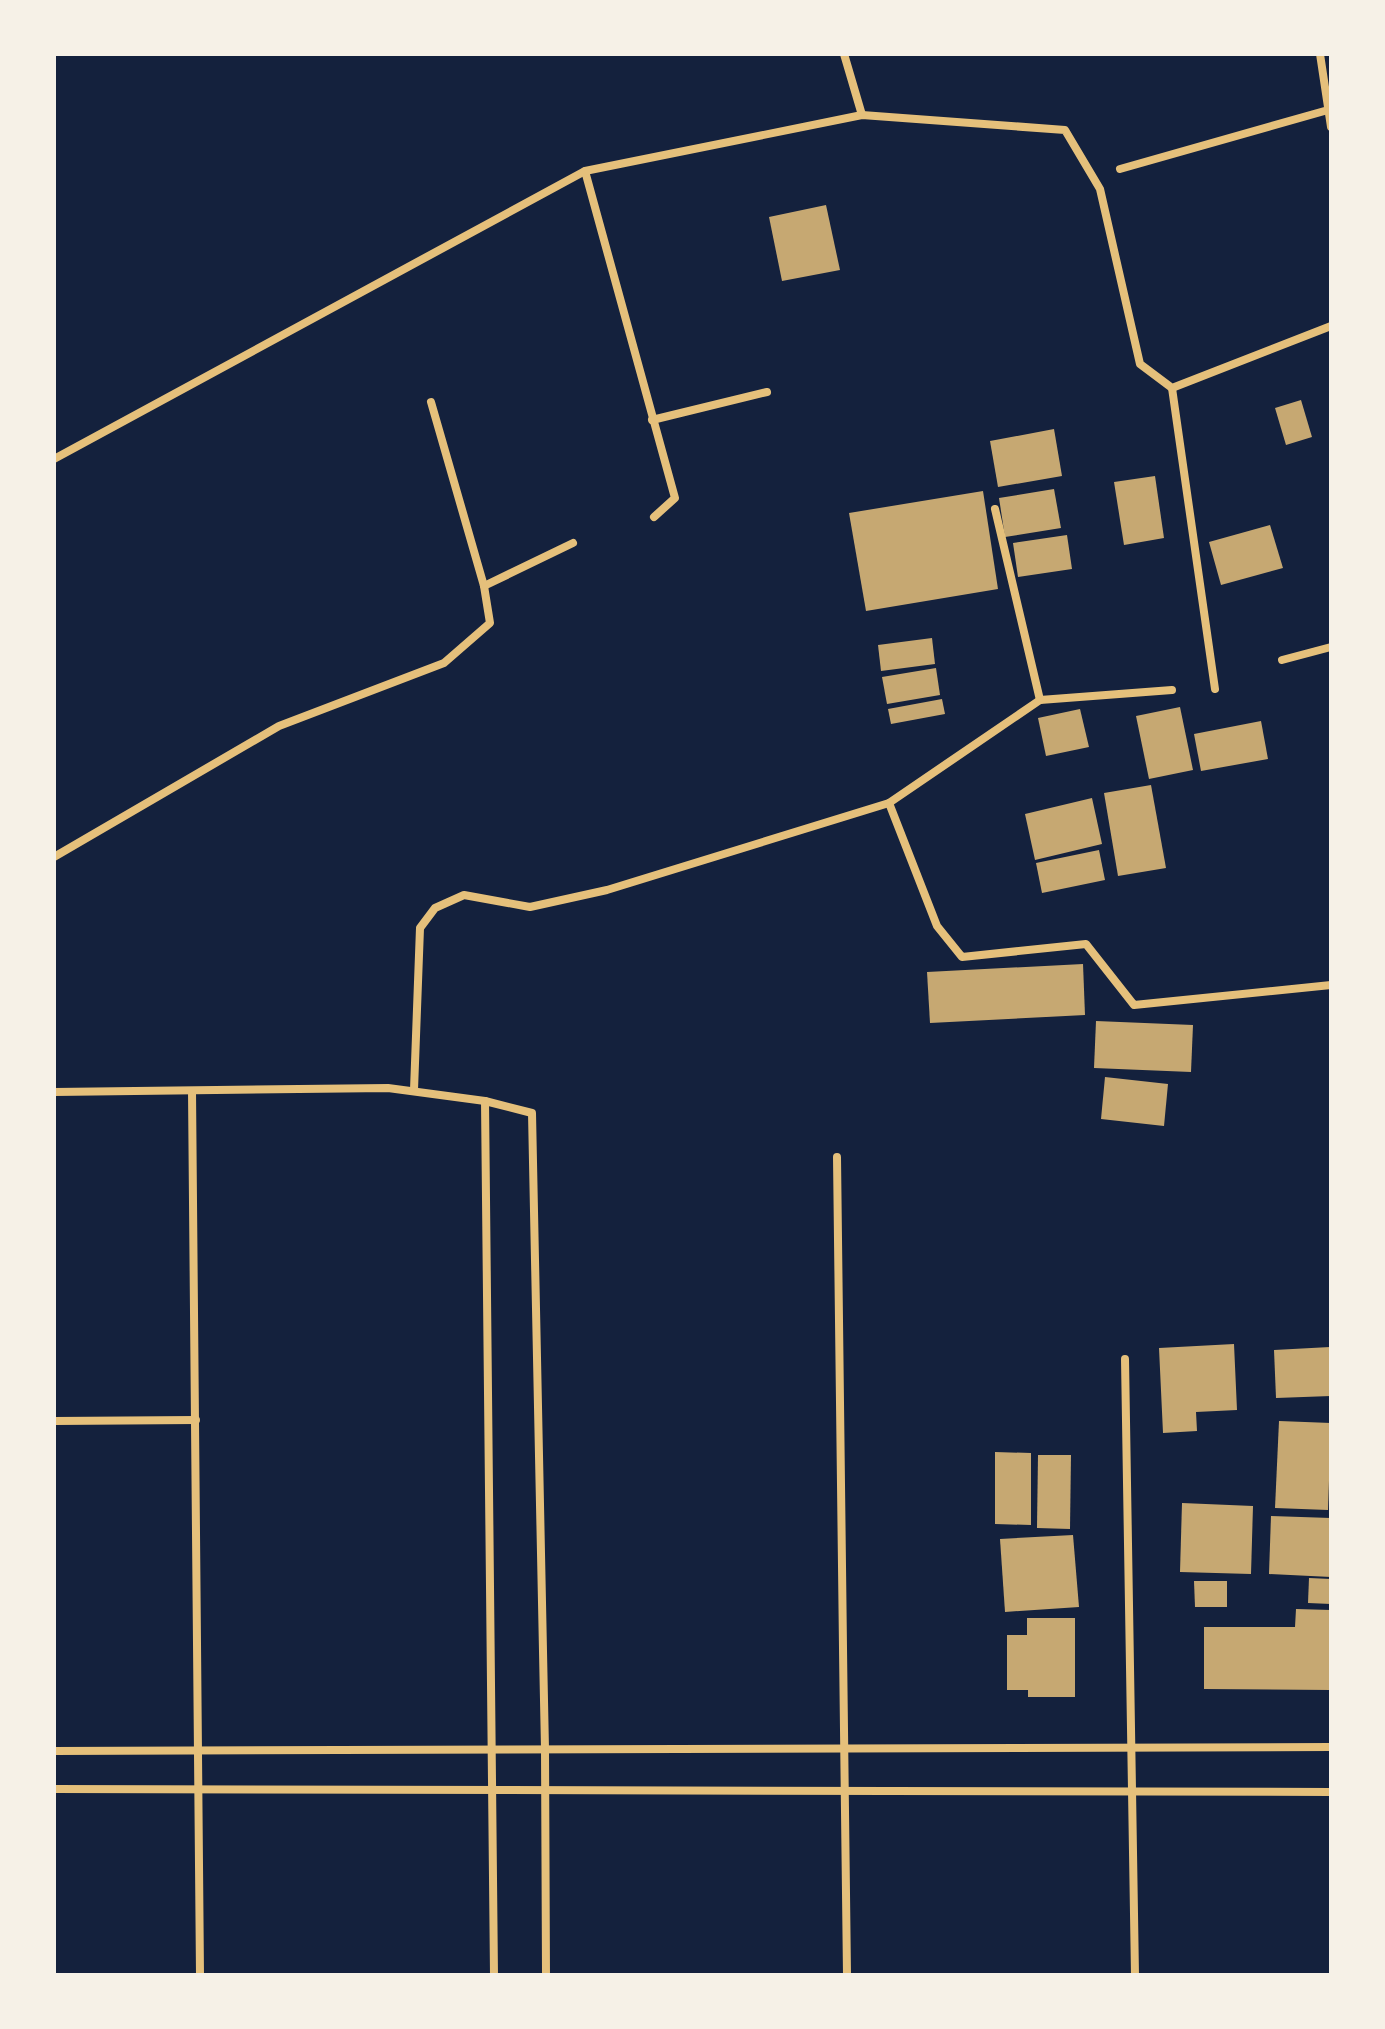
<svg xmlns="http://www.w3.org/2000/svg" width="1385" height="2029" font-family="Helvetica,sans-serif">
<style>
.building{fill:#c6a872}
.lines{fill:none;stroke-linecap:round;stroke-linejoin:round}
.minor{stroke:#e5c07b;stroke-width:8}
</style>
<rect width="100%" height="100%" fill="#14213d"/>
<!-- building -->
<g class="building">
<path d="M 826,205 L 840,270 L 782,281 L 769,217 Z"/>
<path d="M 1301,400 L 1312,437 L 1286,445 L 1275,408 Z"/>
<path d="M 1054,429 L 1062,476 L 998,487 L 990,441 Z"/>
<path d="M 1155,476 L 1164,538 L 1124,545 L 1114,482 Z"/>
<path d="M 1054,489 L 1061,528 L 1005,537 L 999,498 Z"/>
<path d="M 983,491 L 998,589 L 866,611 L 849,513 Z"/>
<path d="M 1270,525 L 1283,568 L 1221,585 L 1209,542 Z"/>
<path d="M 1067,535 L 1072,569 L 1018,577 L 1013,543 Z"/>
<path d="M 932,638 L 935,664 L 881,671 L 878,645 Z"/>
<path d="M 936,668 L 940,695 L 887,704 L 882,677 Z"/>
<path d="M 942,699 L 945,714 L 891,724 L 888,709 Z"/>
<path d="M 1180,707 L 1193,770 L 1149,779 L 1136,716 Z"/>
<path d="M 1080,709 L 1089,747 L 1046,756 L 1038,718 Z"/>
<path d="M 1261,721 L 1268,759 L 1201,771 L 1194,734 Z"/>
<path d="M 1151,785 L 1166,868 L 1118,876 L 1104,793 Z"/>
<path d="M 1092,798 L 1102,844 L 1035,860 L 1025,814 Z"/>
<path d="M 1099,850 L 1105,880 L 1042,893 L 1036,863 Z"/>
<path d="M 1083,964 L 1085,1015 L 930,1023 L 927,972 Z"/>
<path d="M 1096,1021 L 1193,1025 L 1191,1072 L 1094,1068 Z"/>
<path d="M 1105,1077 L 1168,1084 L 1164,1126 L 1101,1119 Z"/>
<path d="M 1234,1344 L 1237,1410 L 1196,1412 L 1197,1431 L 1163,1433 L 1159,1348 Z"/>
<path d="M 1330,1347 L 1331,1396 L 1276,1398 L 1274,1350 Z"/>
<path d="M 1279,1421 L 1331,1423 L 1328,1510 L 1275,1508 Z"/>
<path d="M 995,1452 L 1031,1453 L 1031,1525 L 995,1524 Z"/>
<path d="M 1038,1455 L 1071,1455 L 1070,1529 L 1037,1528 Z"/>
<path d="M 1182,1503 L 1253,1506 L 1251,1574 L 1180,1572 Z"/>
<path d="M 1271,1516 L 1331,1518 L 1331,1577 L 1269,1574 Z"/>
<path d="M 1073,1535 L 1079,1607 L 1005,1612 L 1000,1539 Z"/>
<path d="M 1309,1578 L 1331,1579 L 1331,1604 L 1308,1603 Z"/>
<path d="M 1194,1581 L 1227,1581 L 1227,1607 L 1195,1607 Z"/>
<path d="M 1296,1609 L 1331,1610 L 1331,1690 L 1204,1689 L 1204,1627 L 1295,1627 Z"/>
<path d="M 1027,1618 L 1075,1618 L 1075,1697 L 1028,1697 L 1028,1690 L 1007,1690 L 1007,1635 L 1027,1635 Z"/>
</g>
<g class="lines">
<!-- minor -->
<g class="minor">
<path d="M 844,54 L 862,115"/>
<path d="M 1320,54 L 1331,127"/>
<path d="M 1120,169 L 1328,110"/>
<path d="M 585,171 L 675,498 L 654,517"/>
<path d="M 1172,388 L 1215,689"/>
<path d="M 652,420 L 767,392"/>
<path d="M 54,459 L 585,171 L 862,115 L 1065,130 L 1100,189 L 1140,364 L 1172,388 L 1331,326"/>
<path d="M 995,509 L 1040,700"/>
<path d="M 484,586 L 573,543"/>
<path d="M 1282,660 L 1331,647"/>
<path d="M 889,803 L 937,926 L 962,957 L 1086,944 L 1134,1005 L 1331,985"/>
<path d="M 54,857 L 279,726 L 444,663 L 490,623 L 484,586 L 431,402"/>
<path d="M 414,1090 L 420,928 L 435,908 L 464,895 L 530,907 L 607,890 L 889,803 L 1040,700 L 1172,690"/>
<path d="M 192,1091 L 200,1975"/>
<path d="M 54,1092 L 388,1088 L 485,1101 L 532,1113 L 545,1749 L 546,1975"/>
<path d="M 485,1101 L 494,1975"/>
<path d="M 837,1157 L 847,1975"/>
<path d="M 1125,1359 L 1135,1975"/>
<path d="M 54,1421 L 196,1420"/>
<path d="M 54,1751 L 1331,1747"/>
<path d="M 54,1789 L 1331,1792"/>
</g>
</g>
<!-- border -->
<rect width="1385" height="2029" fill="none" stroke="#f6f1e7" stroke-width="112"/>
</svg>
